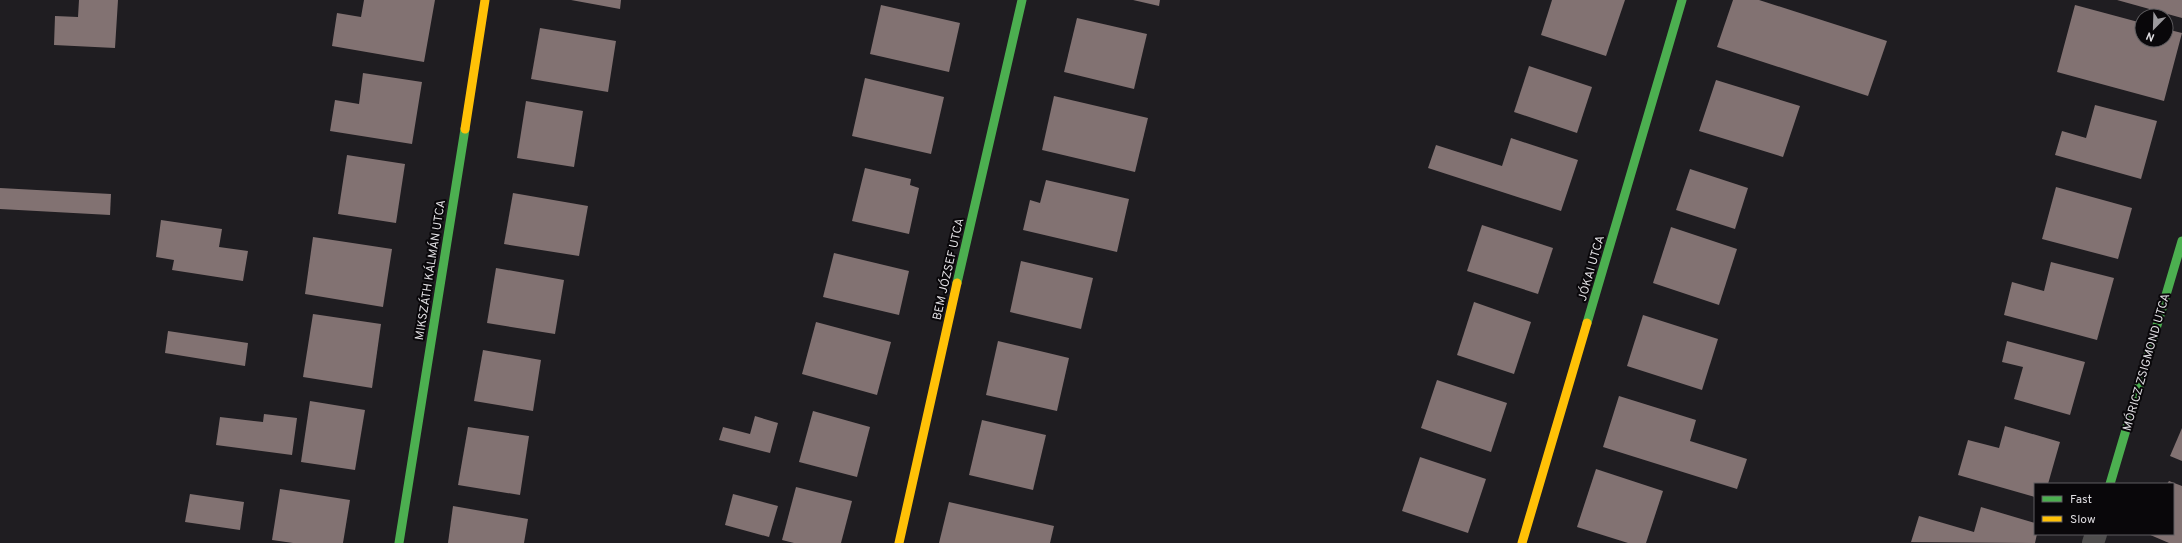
<svg xmlns="http://www.w3.org/2000/svg" width="2182" height="543" font-family="Overpass,sans-serif">
<style>
.building{fill:#827272}
.lines{fill:none;stroke-linecap:round;stroke-linejoin:round}
.street{stroke:#4f4e4e;stroke-width:22}
.fast{stroke:#4caf50;stroke-width:9}
.slow{stroke:#ffc107;stroke-width:9}
.labels{text-anchor:middle;stroke-width:4;stroke-linejoin:round;paint-order:stroke}
.street-label{font-size:12px;fill:#dfdde1;stroke:#09070a}
</style>
<rect width="100%" height="100%" fill="#1f1d21"/>
<!-- building -->
<g class="building">
<path d="M 79,0 L 118,0 L 115,48 L 54,45 L 55,16 L 78,17 Z"/>
<path d="M 364,0 L 435,0 L 424,62 L 332,46 L 337,13 L 361,17 Z"/>
<path d="M 571,0 L 621,0 L 620,9 Z"/>
<path d="M 1133,0 L 1160,0 L 1159,6 Z"/>
<path d="M 1552,0 L 1625,0 L 1606,56 L 1541,35 Z"/>
<path d="M 1733,0 L 1759,0 L 1887,41 L 1868,96 L 1717,47 Z"/>
<path d="M 2117,0 L 2182,0 L 2182,18 Z"/>
<path d="M 881,5 L 960,23 L 949,72 L 870,54 Z"/>
<path d="M 2075,5 L 2142,23 L 2142,40 L 2166,40 L 2166,29 L 2182,33 L 2164,101 L 2057,72 Z"/>
<path d="M 1077,18 L 1147,34 L 1134,89 L 1064,72 Z"/>
<path d="M 540,28 L 616,41 L 608,92 L 531,79 Z"/>
<path d="M 1529,66 L 1592,87 L 1577,133 L 1514,112 Z"/>
<path d="M 363,73 L 422,82 L 412,144 L 330,131 L 335,100 L 359,104 Z"/>
<path d="M 865,78 L 944,97 L 931,154 L 852,136 Z"/>
<path d="M 1716,80 L 1800,106 L 1783,157 L 1699,131 Z"/>
<path d="M 1054,96 L 1148,118 L 1135,172 L 1042,150 Z"/>
<path d="M 526,101 L 583,111 L 574,167 L 517,158 Z"/>
<path d="M 2095,105 L 2157,121 L 2141,179 L 2055,155 L 2062,131 L 2086,138 Z"/>
<path d="M 1511,138 L 1578,160 L 1561,211 L 1428,168 L 1436,145 L 1502,166 Z"/>
<path d="M 347,155 L 405,164 L 396,223 L 338,214 Z"/>
<path d="M 865,168 L 911,179 L 910,185 L 919,188 L 909,234 L 852,221 Z"/>
<path d="M 1690,169 L 1748,188 L 1735,229 L 1676,210 Z"/>
<path d="M 1046,180 L 1129,199 L 1117,252 L 1023,230 L 1030,200 L 1040,203 Z"/>
<path d="M 2056,187 L 2132,208 L 2118,259 L 2042,239 Z"/>
<path d="M 0,188 L 111,194 L 110,215 L 0,209 Z"/>
<path d="M 513,193 L 588,206 L 579,256 L 504,244 Z"/>
<path d="M 161,220 L 222,229 L 219,247 L 248,251 L 243,281 L 172,270 L 174,260 L 156,257 Z"/>
<path d="M 1482,225 L 1553,248 L 1538,294 L 1467,271 Z"/>
<path d="M 1671,227 L 1737,249 L 1719,305 L 1653,283 Z"/>
<path d="M 313,237 L 392,249 L 383,307 L 305,294 Z"/>
<path d="M 834,253 L 909,271 L 899,315 L 823,297 Z"/>
<path d="M 1021,261 L 1093,278 L 1081,329 L 1010,312 Z"/>
<path d="M 2051,262 L 2114,278 L 2097,340 L 2004,315 L 2012,282 L 2044,291 Z"/>
<path d="M 496,268 L 564,280 L 555,334 L 487,323 Z"/>
<path d="M 1474,302 L 1531,322 L 1514,374 L 1457,355 Z"/>
<path d="M 313,314 L 381,324 L 372,388 L 303,377 Z"/>
<path d="M 1643,315 L 1718,339 L 1702,390 L 1627,366 Z"/>
<path d="M 816,322 L 891,342 L 877,395 L 802,374 Z"/>
<path d="M 168,331 L 248,343 L 245,366 L 165,353 Z"/>
<path d="M 998,341 L 1069,358 L 1057,411 L 986,395 Z"/>
<path d="M 2007,341 L 2085,362 L 2070,415 L 2014,399 L 2023,367 L 2002,362 Z"/>
<path d="M 483,350 L 541,360 L 533,411 L 474,401 Z"/>
<path d="M 1437,380 L 1507,403 L 1491,452 L 1421,428 Z"/>
<path d="M 1619,396 L 1696,420 L 1690,441 L 1747,459 L 1737,489 L 1603,447 Z"/>
<path d="M 310,401 L 365,410 L 355,470 L 301,462 Z"/>
<path d="M 813,411 L 870,427 L 857,477 L 799,462 Z"/>
<path d="M 264,414 L 297,418 L 292,455 L 216,445 L 220,417 L 263,422 Z"/>
<path d="M 755,416 L 778,423 L 770,453 L 719,440 L 723,427 L 750,434 Z"/>
<path d="M 982,420 L 1046,435 L 1033,490 L 969,475 Z"/>
<path d="M 2005,426 L 2060,442 L 2048,484 L 2035,484 L 2035,497 L 1958,475 L 1968,440 L 1999,448 Z"/>
<path d="M 468,427 L 529,436 L 520,495 L 458,485 Z"/>
<path d="M 2182,428 L 2182,461 L 2170,456 Z"/>
<path d="M 1420,457 L 1486,479 L 1468,533 L 1402,511 Z"/>
<path d="M 1596,469 L 1663,491 L 1646,543 L 1628,543 L 1577,527 Z"/>
<path d="M 2169,481 L 2182,486 L 2182,543 L 2169,543 L 2148,534 L 2173,534 L 2173,484 L 2167,484 Z"/>
<path d="M 796,487 L 852,501 L 841,543 L 794,543 L 782,540 Z"/>
<path d="M 280,489 L 350,500 L 343,543 L 293,543 L 272,540 Z"/>
<path d="M 190,494 L 244,502 L 240,530 L 185,522 Z"/>
<path d="M 733,494 L 778,506 L 769,537 L 725,525 Z"/>
<path d="M 949,502 L 1054,526 L 1050,543 L 939,543 Z"/>
<path d="M 453,506 L 528,519 L 524,543 L 448,543 Z"/>
<path d="M 1981,507 L 2035,523 L 2035,534 L 2037,534 L 2035,543 L 1911,542 L 1919,516 L 1974,532 Z"/>
</g>
<g class="lines">
<!-- street -->
<path class="street" d="M 2093,543 L 2096,534"/>
<!-- fast -->
<g class="fast">
<path d="M 957,283 L 1022,0"/>
<path d="M 1587,323 L 1682,0"/>
<path d="M 2110,484 L 2182,241"/>
<path d="M 399,543 L 465,129"/>
</g>
<!-- slow -->
<g class="slow">
<path d="M 465,129 L 485,0"/>
<path d="M 899,543 L 957,283"/>
<path d="M 1522,543 L 1587,323"/>
</g>
</g>
<g class="labels">
<!-- street labels -->
<g class="street-label">
<text transform="translate(1591 268) rotate(-74)" y="4">JÓKAI UTCA</text>
<text transform="translate(948 269) rotate(-77)" y="4">BEM JÓZSEF UTCA</text>
<text transform="translate(430 270) rotate(-81)" y="4">MIKSZÁTH KÁLMÁN UTCA</text>
<text transform="translate(2146 362) rotate(-74)" y="4">MÓRICZ ZSIGMOND UTCA</text>
</g>
</g>
<!-- legend -->
<rect x="2034" y="483" width="140" height="52" fill="#09070a" stroke="#5f5d60"/>
<rect x="2042" y="496" width="20" height="6" fill="#4caf50" stroke="#5f5d60"/>
<text x="2070" y="503" font-size="12" fill="#dfdde1">Fast</text>
<rect x="2042" y="516" width="20" height="6" fill="#ffc107" stroke="#5f5d60"/>
<text x="2070" y="523" font-size="12" fill="#dfdde1">Slow</text>
<!-- north arrow -->
<g transform="translate(2154 28) rotate(203)"><circle r="19" fill="#09070a" stroke="#5f5d60"/>
<path d="M0-3L7 15L0 10L-7 15Z" fill="#9c9a9e"/>
<text y="-6" font-size="11" font-weight="bold" text-anchor="middle" fill="#dfdde1">N</text>
</g>
</svg>
